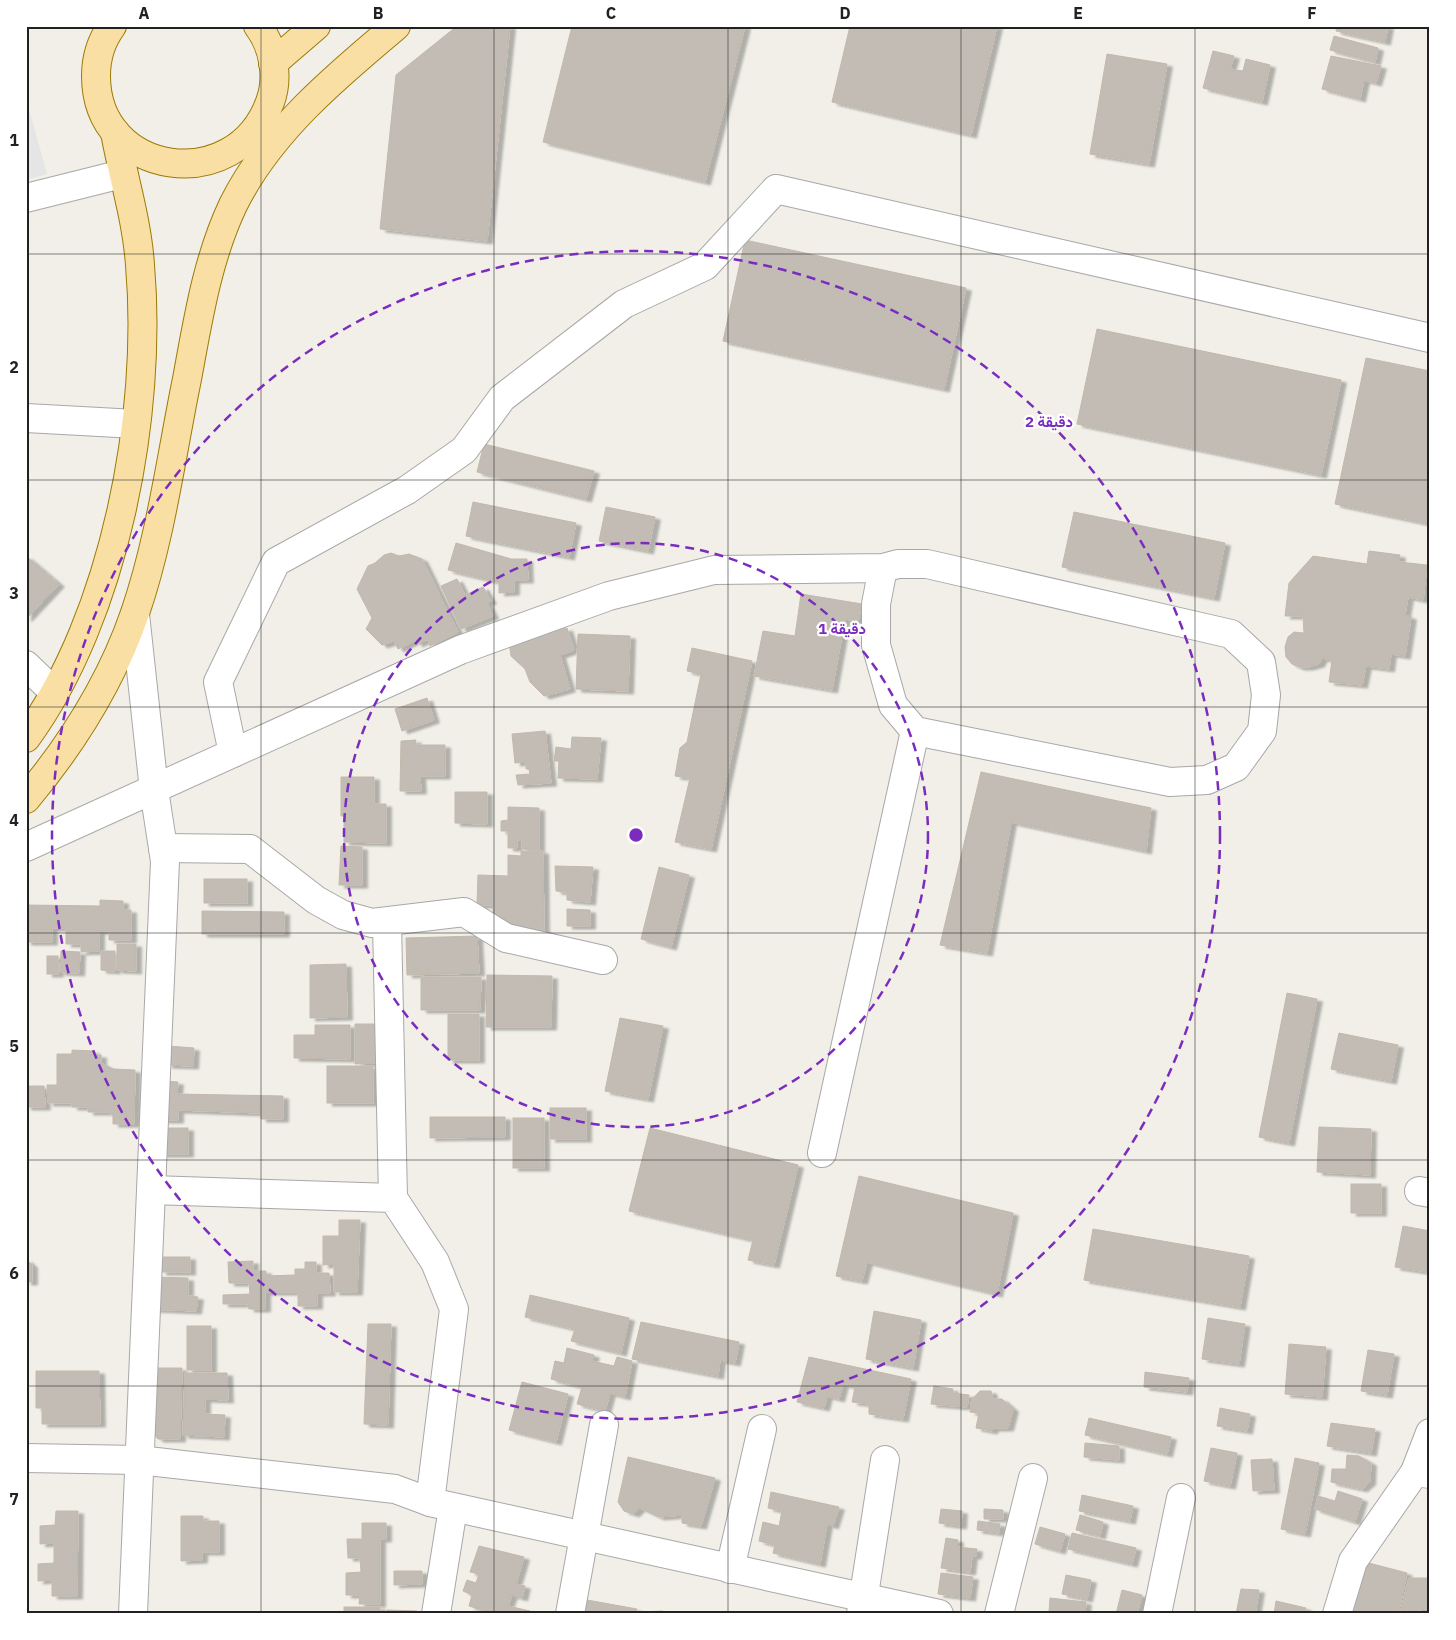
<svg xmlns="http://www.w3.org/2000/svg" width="1456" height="1640" font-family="'IBM Plex Sans',Vazirmatn,sans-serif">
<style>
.parking{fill:#e5e5e5}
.building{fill:#c2bcb5;stroke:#c3b8ab;filter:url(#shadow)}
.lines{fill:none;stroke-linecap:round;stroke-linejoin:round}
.minor-casing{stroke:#a8a8a8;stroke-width:30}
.major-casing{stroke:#9b7a04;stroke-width:30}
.minor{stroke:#fff;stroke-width:28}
.major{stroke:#fadfa5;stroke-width:28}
.grid{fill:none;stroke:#212121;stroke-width:1;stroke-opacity:0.55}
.ring{fill:none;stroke:#7b2cbf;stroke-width:2.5;stroke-dasharray:9 6}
.centre{fill:#7b2cbf;stroke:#fff;stroke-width:2.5}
.ring-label{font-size:15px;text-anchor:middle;font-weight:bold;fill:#7b2cbf;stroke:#fff;stroke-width:4.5;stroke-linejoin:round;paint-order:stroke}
.neatline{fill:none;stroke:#212121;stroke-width:2}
.grid-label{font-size:16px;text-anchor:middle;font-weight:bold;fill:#212121}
</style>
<defs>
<filter id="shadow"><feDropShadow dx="5.5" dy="3" stdDeviation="1" flood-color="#0004"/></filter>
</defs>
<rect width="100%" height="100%" fill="#f1efe8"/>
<!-- parking -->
<path class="parking" d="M 26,99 L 47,174 L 26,180 Z"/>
<!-- building -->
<g class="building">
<path d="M 457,26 L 510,26 L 487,241 L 380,229 L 396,75 Z"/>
<path d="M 572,26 L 745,26 L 705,182 L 543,142 Z"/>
<path d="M 850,26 L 997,26 L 971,135 L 832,102 Z"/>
<path d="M 1337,26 L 1388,26 L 1385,42 L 1336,31 Z"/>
<path d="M 1334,36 L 1378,48 L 1375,62 L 1330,50 Z"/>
<path d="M 1213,51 L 1234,56 L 1230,69 L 1243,71 L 1246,59 L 1270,65 L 1262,102 L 1203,88 Z"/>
<path d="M 1107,54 L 1167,64 L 1149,164 L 1090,154 Z"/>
<path d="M 1331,56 L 1381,66 L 1376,83 L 1364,80 L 1360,99 L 1322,89 Z"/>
<path d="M 745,240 L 966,288 L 944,389 L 723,341 Z"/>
<path d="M 1097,329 L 1341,380 L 1321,475 L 1077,424 Z"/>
<path d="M 1366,358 L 1430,371 L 1430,524 L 1335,504 Z"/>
<path d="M 484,444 L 594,471 L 586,499 L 477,472 Z"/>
<path d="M 473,502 L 576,523 L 569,557 L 466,536 Z"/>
<path d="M 606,507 L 655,517 L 648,551 L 599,541 Z"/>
<path d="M 1074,512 L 1225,543 L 1214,598 L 1062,567 Z"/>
<path d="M 456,543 L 511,559 L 527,559 L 528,580 L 514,580 L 514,592 L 499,593 L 499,582 L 448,570 Z"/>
<path d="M 1369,551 L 1400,555 L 1399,562 L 1427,565 L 1423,600 L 1408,597 L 1405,615 L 1411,617 L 1405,656 L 1391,654 L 1389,669 L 1366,666 L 1362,685 L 1329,682 L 1332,660 L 1322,658 L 1319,664 L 1308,667 L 1299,667 L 1292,664 L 1286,657 L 1285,647 L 1288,637 L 1294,632 L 1304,633 L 1303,616 L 1285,616 L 1289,583 L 1313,556 L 1367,564 Z"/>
<path d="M 391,553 L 399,556 L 409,554 L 422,559 L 458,632 L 430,646 L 428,639 L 417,644 L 416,640 L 398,649 L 394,641 L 382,645 L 366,629 L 372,618 L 357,589 L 368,566 L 375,563 L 384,555 Z"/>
<path d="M 26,556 L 59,584 L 26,619 L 26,592 L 29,588 L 26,585 Z"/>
<path d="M 457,579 L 465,595 L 483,587 L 491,601 L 487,603 L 493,616 L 461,629 L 441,586 Z"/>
<path d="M 801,594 L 862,604 L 858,621 L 845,619 L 832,690 L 754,676 L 763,631 L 795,636 Z"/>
<path d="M 567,628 L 574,650 L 560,655 L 570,689 L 544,696 L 530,682 L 525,669 L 511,656 L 509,642 Z"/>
<path d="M 578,634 L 630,636 L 628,691 L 576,689 Z"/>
<path d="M 692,648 L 752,661 L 711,849 L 675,842 L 690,778 L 675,776 L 680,748 L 687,742 L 701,674 L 687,671 Z"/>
<path d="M 427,698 L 434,720 L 402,731 L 395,709 Z"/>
<path d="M 545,731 L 551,783 L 518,785 L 516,775 L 530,774 L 529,769 L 526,769 L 526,762 L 515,763 L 512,734 Z"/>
<path d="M 572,737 L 601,738 L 597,779 L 558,778 L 559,761 L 554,761 L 556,747 L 571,749 Z"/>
<path d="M 416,740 L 415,745 L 445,745 L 445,776 L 420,776 L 421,791 L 400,791 L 401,741 Z"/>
<path d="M 981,772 L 1151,808 L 1146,851 L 1011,822 L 987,953 L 940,945 Z"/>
<path d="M 341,777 L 374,777 L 374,804 L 386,804 L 386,843 L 344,842 L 344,816 L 341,816 Z"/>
<path d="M 455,792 L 487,792 L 487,824 L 455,823 Z"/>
<path d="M 508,807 L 539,808 L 539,850 L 522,849 L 522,840 L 517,840 L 517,848 L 508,848 L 508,831 L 501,831 L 501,821 L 508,820 Z"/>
<path d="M 341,846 L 362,847 L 362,885 L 339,885 Z"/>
<path d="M 521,851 L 543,851 L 544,934 L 493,923 L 493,905 L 477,905 L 478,875 L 508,876 L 508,855 L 521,856 Z"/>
<path d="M 555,866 L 593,867 L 590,902 L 567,900 L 567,892 L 556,891 Z"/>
<path d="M 659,867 L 689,875 L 671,947 L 641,939 Z"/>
<rect x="204" y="879" width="43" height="24"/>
<path d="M 100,900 L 123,901 L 123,910 L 131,910 L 131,940 L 109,940 L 109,931 L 99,931 L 99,951 L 81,952 L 81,944 L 66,944 L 66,928 L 52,928 L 52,942 L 26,942 L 26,905 L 100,906 Z"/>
<path d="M 567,909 L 590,910 L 590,926 L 567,926 Z"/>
<path d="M 202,911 L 284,912 L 284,934 L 202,934 Z"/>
<path d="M 477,936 L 479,973 L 407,975 L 406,938 Z"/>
<path d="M 117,944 L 136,944 L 136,971 L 117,970 Z"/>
<path d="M 61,951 L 80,952 L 79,973 L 60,972 Z"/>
<path d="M 101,951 L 115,951 L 115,971 L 101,970 Z"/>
<rect x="47" y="956" width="11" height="18"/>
<path d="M 346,964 L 347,1017 L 310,1018 L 310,965 Z"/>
<path d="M 487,975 L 552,976 L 551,1027 L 486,1027 Z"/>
<path d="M 421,977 L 481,977 L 480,1010 L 421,1010 Z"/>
<path d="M 1287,993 L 1317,999 L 1289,1143 L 1259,1137 Z"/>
<rect x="448" y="1014" width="31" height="46"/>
<path d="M 620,1018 L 663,1026 L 648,1099 L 605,1091 Z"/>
<path d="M 355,1024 L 382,1024 L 382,1056 L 376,1056 L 376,1063 L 355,1064 Z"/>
<path d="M 315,1025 L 350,1025 L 350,1059 L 294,1058 L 294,1035 L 315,1035 Z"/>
<path d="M 1339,1033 L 1398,1045 L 1391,1081 L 1331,1069 Z"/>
<path d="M 168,1046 L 194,1048 L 193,1066 L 167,1065 Z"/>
<path d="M 72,1050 L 94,1051 L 95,1055 L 101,1055 L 101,1063 L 113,1069 L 135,1070 L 134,1124 L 113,1124 L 113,1116 L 108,1112 L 88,1112 L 88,1107 L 72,1107 L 72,1103 L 48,1103 L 47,1085 L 57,1085 L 57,1054 L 72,1054 Z"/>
<rect x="327" y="1066" width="46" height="37"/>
<path d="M 163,1081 L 178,1082 L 177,1094 L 283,1096 L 283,1119 L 261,1119 L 261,1113 L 178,1110 L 178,1120 L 161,1120 Z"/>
<path d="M 26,1086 L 44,1086 L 45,1107 L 26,1107 Z"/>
<rect x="550" y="1108" width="36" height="31"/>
<path d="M 430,1117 L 505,1117 L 505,1137 L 430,1138 Z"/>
<rect x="513" y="1118" width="31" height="50"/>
<path d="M 1319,1127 L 1371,1129 L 1370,1175 L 1317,1172 Z"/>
<rect x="161" y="1128" width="27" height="26"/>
<path d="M 650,1128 L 798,1165 L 774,1265 L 748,1260 L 753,1240 L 629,1211 Z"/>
<path d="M 859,1176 L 1013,1213 L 997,1294 L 867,1262 L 862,1281 L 836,1276 Z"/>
<rect x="1351" y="1184" width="30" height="29"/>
<path d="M 339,1220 L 360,1220 L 357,1292 L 334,1292 L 334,1264 L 323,1265 L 323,1236 L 339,1236 Z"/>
<path d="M 1403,1226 L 1430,1231 L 1428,1272 L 1395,1267 Z"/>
<path d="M 1093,1229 L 1249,1256 L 1240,1307 L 1084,1280 Z"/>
<rect x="161" y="1257" width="29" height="15"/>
<path d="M 26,1259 L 32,1265 L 32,1282 L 26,1282 Z"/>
<path d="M 253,1261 L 253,1271 L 266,1271 L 266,1276 L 295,1275 L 295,1269 L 305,1269 L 305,1262 L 316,1262 L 316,1273 L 329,1273 L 330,1293 L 317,1293 L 317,1306 L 298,1306 L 298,1292 L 265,1292 L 265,1309 L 249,1309 L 248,1304 L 223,1304 L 223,1295 L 250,1294 L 249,1283 L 229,1283 L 228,1262 Z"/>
<path d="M 152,1277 L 188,1278 L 188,1296 L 198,1297 L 196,1311 L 149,1309 Z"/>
<path d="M 530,1295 L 629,1318 L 621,1353 L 571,1341 L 575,1329 L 525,1317 Z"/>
<path d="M 874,1311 L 921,1320 L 913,1368 L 866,1359 Z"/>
<path d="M 1208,1318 L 1245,1324 L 1239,1364 L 1202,1359 Z"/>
<path d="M 641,1322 L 739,1342 L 735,1363 L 720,1360 L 718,1376 L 632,1359 Z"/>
<path d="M 368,1324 L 391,1324 L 388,1425 L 364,1424 Z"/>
<rect x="187" y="1326" width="24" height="44"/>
<path d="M 1289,1344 L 1326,1347 L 1322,1397 L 1285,1394 Z"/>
<path d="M 567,1348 L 594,1355 L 592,1361 L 614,1366 L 617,1357 L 632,1361 L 625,1397 L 610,1393 L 605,1411 L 577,1404 L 582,1387 L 551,1379 L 555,1361 L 564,1363 Z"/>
<path d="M 1368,1350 L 1394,1354 L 1387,1395 L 1361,1391 Z"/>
<path d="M 809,1357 L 911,1379 L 903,1419 L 869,1414 L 869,1404 L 852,1402 L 855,1387 L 843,1384 L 839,1399 L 827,1396 L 824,1408 L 797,1402 Z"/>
<path d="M 152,1368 L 182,1368 L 180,1439 L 158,1439 L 151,1431 Z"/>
<path d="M 36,1371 L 99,1371 L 100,1424 L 42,1424 L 42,1408 L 36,1408 Z"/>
<path d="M 1145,1372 L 1189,1378 L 1187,1392 L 1144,1387 Z"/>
<path d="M 185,1373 L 227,1373 L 228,1400 L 205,1399 L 205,1414 L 225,1415 L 224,1437 L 183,1435 Z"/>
<path d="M 522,1382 L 568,1394 L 556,1442 L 509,1430 Z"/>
<path d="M 934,1386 L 953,1389 L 952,1393 L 969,1395 L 967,1407 L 931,1404 Z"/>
<path d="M 980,1391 L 991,1391 L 993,1399 L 1002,1399 L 1013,1409 L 1008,1428 L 993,1428 L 992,1431 L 976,1428 L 979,1413 L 970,1412 L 972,1399 Z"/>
<path d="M 1220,1408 L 1250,1414 L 1247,1431 L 1217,1426 Z"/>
<path d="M 1089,1418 L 1171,1437 L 1167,1454 L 1085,1435 Z"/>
<path d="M 1331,1423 L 1375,1429 L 1371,1453 L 1327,1446 Z"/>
<path d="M 1085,1443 L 1119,1446 L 1119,1460 L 1084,1457 Z"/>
<path d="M 1211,1448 L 1237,1453 L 1230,1486 L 1204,1481 Z"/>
<path d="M 1347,1455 L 1359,1456 L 1371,1463 L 1370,1482 L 1362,1489 L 1331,1482 L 1332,1469 L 1346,1469 Z"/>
<path d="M 628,1457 L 715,1478 L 701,1526 L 682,1523 L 682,1515 L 659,1517 L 640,1508 L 634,1514 L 624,1511 L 618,1502 Z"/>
<path d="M 1295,1458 L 1319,1463 L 1305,1534 L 1281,1529 Z"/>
<path d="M 1272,1459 L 1274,1490 L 1253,1491 L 1251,1460 Z"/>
<path d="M 1338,1491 L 1362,1499 L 1355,1522 L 1315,1509 L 1318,1496 L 1335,1501 Z"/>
<path d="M 771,1492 L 839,1507 L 833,1526 L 827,1524 L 820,1564 L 773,1553 L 775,1545 L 759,1541 L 763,1522 L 779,1526 L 782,1511 L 768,1508 Z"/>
<path d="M 1082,1495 L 1133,1506 L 1130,1521 L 1079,1511 Z"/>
<path d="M 941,1509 L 962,1511 L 961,1526 L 939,1523 Z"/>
<path d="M 984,1509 L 1003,1510 L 1003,1519 L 984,1519 Z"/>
<path d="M 56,1511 L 78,1511 L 77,1596 L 52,1596 L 52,1580 L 38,1581 L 38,1564 L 54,1563 L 54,1543 L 40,1544 L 40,1526 L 55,1525 Z"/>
<path d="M 1080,1515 L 1103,1522 L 1100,1536 L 1076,1530 Z"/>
<path d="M 181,1516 L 203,1516 L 203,1521 L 219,1521 L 219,1552 L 202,1552 L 202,1560 L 181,1561 Z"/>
<path d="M 978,1521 L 1000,1524 L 999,1533 L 977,1530 Z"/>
<path d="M 362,1523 L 386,1523 L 386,1539 L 380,1539 L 380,1604 L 359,1604 L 360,1595 L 346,1595 L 346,1573 L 361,1572 L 360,1558 L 348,1558 L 347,1539 L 362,1539 Z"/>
<path d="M 1040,1527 L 1065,1534 L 1060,1551 L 1035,1544 Z"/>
<path d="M 1072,1533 L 1136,1548 L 1132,1564 L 1068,1549 Z"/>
<path d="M 946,1538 L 958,1540 L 957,1547 L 977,1549 L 976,1556 L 972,1556 L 970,1572 L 941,1568 Z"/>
<path d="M 479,1546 L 524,1557 L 516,1584 L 525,1586 L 522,1598 L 512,1595 L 508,1606 L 530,1611 L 529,1614 L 496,1614 L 469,1606 L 472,1595 L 463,1591 L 467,1580 L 476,1583 L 479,1574 L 470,1572 Z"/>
<path d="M 1365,1562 L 1407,1573 L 1398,1614 L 1351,1614 Z"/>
<path d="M 394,1571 L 422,1571 L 422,1584 L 394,1585 Z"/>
<path d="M 941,1573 L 973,1577 L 970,1598 L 938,1594 Z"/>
<path d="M 1066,1575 L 1091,1580 L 1087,1599 L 1062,1594 Z"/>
<path d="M 1409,1578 L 1430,1578 L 1430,1608 L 1400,1614 Z"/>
<path d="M 1241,1589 L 1259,1590 L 1255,1614 L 1236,1614 Z"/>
<path d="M 1122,1590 L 1142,1595 L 1137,1614 L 1116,1614 Z"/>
<path d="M 1050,1598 L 1086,1602 L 1085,1614 L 1049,1612 Z"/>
<path d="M 587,1600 L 637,1609 L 636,1614 L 584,1614 Z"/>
<path d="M 1276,1601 L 1306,1608 L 1305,1614 L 1274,1614 Z"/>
<rect x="344" y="1607" width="36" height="7"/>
<path d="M 387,1610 L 417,1611 L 417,1614 L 387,1614 Z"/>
<path d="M 663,1611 L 663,1614 L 641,1614 L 641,1612 Z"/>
</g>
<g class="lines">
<!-- minor casing -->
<g class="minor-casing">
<g id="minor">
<path d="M 26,198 L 122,174"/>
<path d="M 26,418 L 136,424"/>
<path d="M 26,665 L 54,692"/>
<path d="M 233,753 L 218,682 L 276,562 L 407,490 L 464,450 L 502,398 L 624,304 L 705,266 L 776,189 L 1430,338"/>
<path d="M 26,847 L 460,650 L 609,596 L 714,570 L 883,568 L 898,564 L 927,564 L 1231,634 L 1261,662 L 1266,695 L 1262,731 L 1236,767 L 1207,780 L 1170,782 L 915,731 L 893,705 L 876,645 L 876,604 L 883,568"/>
<path d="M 163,848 L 250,849 L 316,900 L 343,915 L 372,923 L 464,912 L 506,938 L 603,960"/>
<path d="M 387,923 L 393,1198"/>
<path d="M 822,1153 L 915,731"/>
<path d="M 152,1190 L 393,1198 L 435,1262 L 454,1309 L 430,1502"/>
<path d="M 1419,1191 L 1430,1193"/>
<path d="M 26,1458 L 139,1460 L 395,1489 L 430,1502 L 939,1614"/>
<path d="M 1415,1472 L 1430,1433"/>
<path d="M 730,1569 L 762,1429"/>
<path d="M 133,1614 L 165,861 L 154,790 L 135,614"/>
<path d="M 436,1614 L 453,1508"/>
<path d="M 570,1614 L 604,1425"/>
<path d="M 861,1614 L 885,1460"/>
<path d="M 999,1614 L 1033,1478"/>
<path d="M 1157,1614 L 1181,1498"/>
<path d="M 1337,1614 L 1353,1561 L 1415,1472 L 1430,1474"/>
</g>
</g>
<!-- major casing -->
<g class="major-casing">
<g id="major">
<path d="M 112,26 C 101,41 96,58 96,76 C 96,177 236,197 270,102 C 279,78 274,47 258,26"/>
<path d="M 273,63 L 316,26"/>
<path d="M 26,738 C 115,616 153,414 140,265 C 137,220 123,177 115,132"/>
<path d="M 26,799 C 72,744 112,680 135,613 C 161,537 171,457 187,379 C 198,320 207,260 233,205 C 269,132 335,77 396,26"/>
</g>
</g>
<!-- minor -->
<use href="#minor" class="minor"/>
<!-- major -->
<use href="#major" class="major"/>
</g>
<!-- grid -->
<path class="grid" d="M 261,26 L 261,1614M 494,26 L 494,1614M 728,26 L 728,1614M 961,26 L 961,1614M 1195,26 L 1195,1614M 26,254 L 1430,254M 26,480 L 1430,480M 26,707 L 1430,707M 26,933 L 1430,933M 26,1160 L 1430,1160M 26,1386 L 1430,1386"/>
<!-- distance rings -->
<g class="ring">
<circle cx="636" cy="835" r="292"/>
<circle cx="636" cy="835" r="584"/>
</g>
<circle cx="636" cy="835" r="8" class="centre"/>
<g class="ring-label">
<text x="1049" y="427">2 دقيقة</text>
<text x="842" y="634">1 دقيقة</text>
</g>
<!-- border -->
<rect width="1456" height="1640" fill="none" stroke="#ffffff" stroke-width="55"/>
<rect x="28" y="28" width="1400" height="1584" class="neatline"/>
<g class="grid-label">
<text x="144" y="19">A</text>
<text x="378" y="19">B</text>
<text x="611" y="19">C</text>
<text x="845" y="19">D</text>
<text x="1078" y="19">E</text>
<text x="1312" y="19">F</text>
<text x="14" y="146">1</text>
<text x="14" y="373">2</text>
<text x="14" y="599">3</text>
<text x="14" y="826">4</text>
<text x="14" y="1052">5</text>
<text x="14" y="1279">6</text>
<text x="14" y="1505">7</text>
</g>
</svg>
